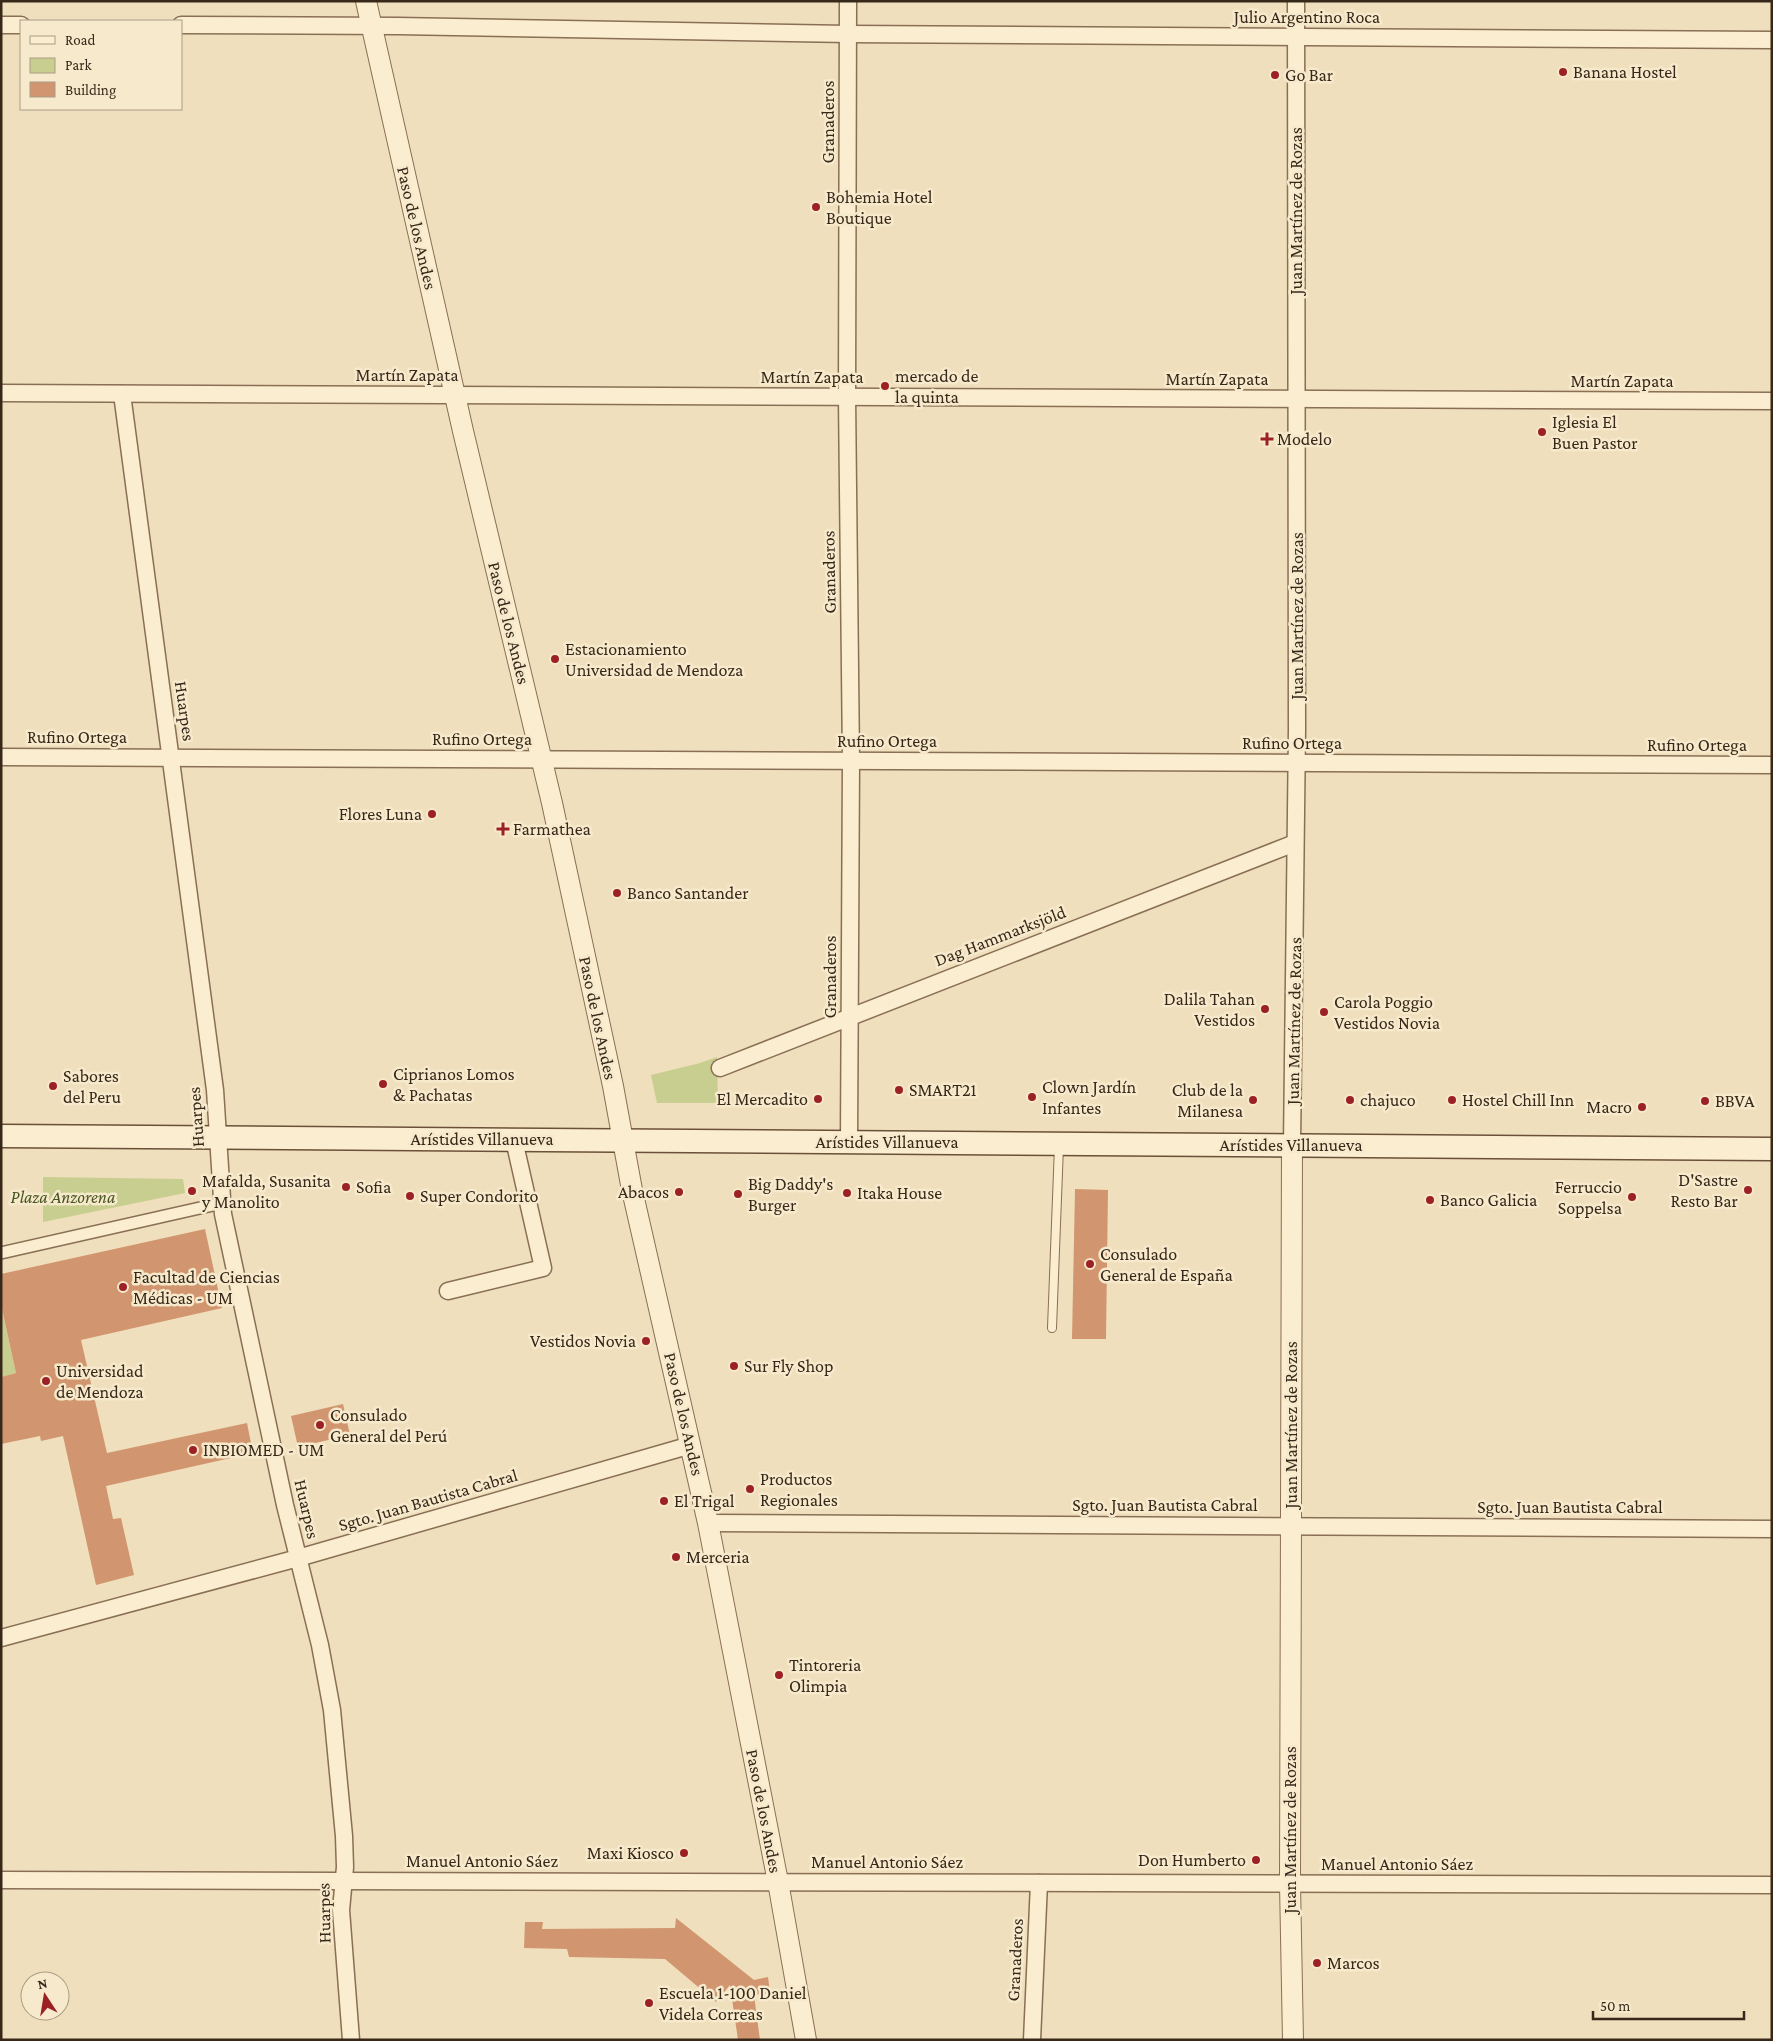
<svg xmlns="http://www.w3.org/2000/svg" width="1773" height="2041" font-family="'Crimson Pro',serif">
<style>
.green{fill:#c8ce90}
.building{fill:#d1966f}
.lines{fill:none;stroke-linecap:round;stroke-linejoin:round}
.service-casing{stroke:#896f55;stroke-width:10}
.pedestrian-casing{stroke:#896f55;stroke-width:14}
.minor-casing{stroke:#896f55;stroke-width:19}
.tertiary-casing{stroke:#896f55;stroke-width:22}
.secondary-casing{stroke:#6a5038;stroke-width:25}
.service{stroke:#fbedcf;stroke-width:8}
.pedestrian{stroke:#fbedcf;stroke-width:11}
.minor{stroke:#fbedcf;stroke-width:16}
.tertiary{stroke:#fbedcf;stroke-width:20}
.secondary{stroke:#fbedcf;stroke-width:22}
.poi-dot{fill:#9b2125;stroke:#f7eacc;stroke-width:2}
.labels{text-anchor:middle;stroke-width:5;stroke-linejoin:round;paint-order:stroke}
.street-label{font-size:18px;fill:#37281a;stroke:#f7eacc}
.poi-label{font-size:18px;fill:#37281a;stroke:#f7eacc;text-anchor:start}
.park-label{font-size:18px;font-style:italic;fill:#485420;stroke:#f7eacc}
</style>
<rect width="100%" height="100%" fill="#f0dfbc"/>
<!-- green -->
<g class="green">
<path d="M 717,1057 L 718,1103 L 657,1103 L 651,1075 L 700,1063 Z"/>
<path d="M 43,1177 L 183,1179 L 185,1193 L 43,1222 Z"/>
<path d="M 1,1304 L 16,1373 L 1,1377 Z"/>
</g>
<!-- building -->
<g class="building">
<path d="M 1075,1189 L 1108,1190 L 1106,1339 L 1072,1339 Z"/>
<path d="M 205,1229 L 222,1308 L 81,1340 L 107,1453 L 247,1423 L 253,1453 L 106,1486 L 113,1519 L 121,1518 L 134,1575 L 96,1585 L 63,1436 L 41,1441 L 40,1436 L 1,1444 L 1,1377 L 16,1373 L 1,1304 L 1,1274 Z"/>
<path d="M 343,1404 L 350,1435 L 298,1447 L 291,1416 Z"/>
<path d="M 676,1918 L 754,1980 L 768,1977 L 770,1993 L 754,1995 L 760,2040 L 738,2040 L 730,1985 L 716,2002 L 665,1959 L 569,1957 L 567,1949 L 524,1948 L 525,1922 L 543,1922 L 542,1929 L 675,1928 Z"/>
</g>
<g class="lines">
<!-- service casing -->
<g class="service-casing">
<path id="service" d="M 1052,1328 L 1059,1146"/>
</g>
<!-- pedestrian casing -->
<g class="pedestrian-casing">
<path id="pedestrian" d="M 1,1253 L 222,1203"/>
</g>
<!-- minor casing -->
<g class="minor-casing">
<g id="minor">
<path d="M 848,1 L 847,397 L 851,760 L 849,1142"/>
<path d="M 1,25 L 21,25"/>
<path d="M 181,25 L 398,26 L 848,34 L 1772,40"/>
<path d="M 1,393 L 1772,401"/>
<path d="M 122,394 L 215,1090 L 223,1214 L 285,1505 L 320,1645 L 332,1710 L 344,1836 L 345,1867 L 341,1910 L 351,2040"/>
<path d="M 1,757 L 1772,765"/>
<path d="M 720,1068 L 1295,843"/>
<path d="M 1292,1145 L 1297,729 L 1296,1"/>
<path d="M 448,1291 L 543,1268 L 514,1140"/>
<path d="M 708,1523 L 1772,1529"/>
<path d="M 1,1638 L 298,1558 L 691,1445"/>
<path d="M 1,1880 L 1772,1885"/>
<path d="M 1032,2040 L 1039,1883"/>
</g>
</g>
<!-- tertiary casing -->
<g class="tertiary-casing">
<g id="tertiary">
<path d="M 366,1 L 463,431 L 552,803 L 613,1086 L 632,1190 L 708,1523 L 778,1882 L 806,2040"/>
<path d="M 1292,1145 L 1290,1884 L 1293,2040"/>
</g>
</g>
<!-- secondary casing -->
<g class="secondary-casing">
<path id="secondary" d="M 1,1136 L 1772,1149"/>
</g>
<!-- service -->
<use href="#service" class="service"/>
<!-- pedestrian -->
<use href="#pedestrian" class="pedestrian"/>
<!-- minor -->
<use href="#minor" class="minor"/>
<!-- tertiary -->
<use href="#tertiary" class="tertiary"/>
<!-- secondary -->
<use href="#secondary" class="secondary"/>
</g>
<!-- markers -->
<g class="poi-dot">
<circle cx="1563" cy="72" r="5"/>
<circle cx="1275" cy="75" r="5"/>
<circle cx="816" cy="207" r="5"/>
<circle cx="885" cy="386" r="5"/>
<circle cx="1542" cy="432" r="5"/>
<path d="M1264.5 431.5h5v5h5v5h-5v5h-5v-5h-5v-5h5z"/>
<circle cx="555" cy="659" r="5"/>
<circle cx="432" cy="814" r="5"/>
<path d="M500.5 821.5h5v5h5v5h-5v5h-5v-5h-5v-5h5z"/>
<circle cx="617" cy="893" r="5"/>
<circle cx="1265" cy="1009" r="5"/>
<circle cx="1324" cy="1012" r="5"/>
<circle cx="383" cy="1084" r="5"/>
<circle cx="53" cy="1086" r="5"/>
<circle cx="899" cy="1090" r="5"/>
<circle cx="1032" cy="1097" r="5"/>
<circle cx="818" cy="1099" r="5"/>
<circle cx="1253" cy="1100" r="5"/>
<circle cx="1350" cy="1100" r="5"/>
<circle cx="1452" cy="1100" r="5"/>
<circle cx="1705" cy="1101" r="5"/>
<circle cx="1642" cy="1107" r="5"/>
<circle cx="346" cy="1187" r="5"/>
<circle cx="1748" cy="1190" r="5"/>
<circle cx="192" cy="1191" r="5"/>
<circle cx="679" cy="1192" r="5"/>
<circle cx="847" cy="1193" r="5"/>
<circle cx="738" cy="1194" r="5"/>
<circle cx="410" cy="1196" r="5"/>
<circle cx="1632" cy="1197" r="5"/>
<circle cx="1430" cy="1200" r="5"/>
<circle cx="1090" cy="1264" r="5"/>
<circle cx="123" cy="1287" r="5"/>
<circle cx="646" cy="1341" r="5"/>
<circle cx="734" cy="1366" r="5"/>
<circle cx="46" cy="1381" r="5"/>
<circle cx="320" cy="1425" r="5"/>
<circle cx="193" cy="1450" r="5"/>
<circle cx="750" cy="1489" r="5"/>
<circle cx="664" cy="1501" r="5"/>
<circle cx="676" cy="1557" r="5"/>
<circle cx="779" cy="1675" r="5"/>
<circle cx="684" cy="1853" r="5"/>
<circle cx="1256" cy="1860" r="5"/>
<circle cx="1317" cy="1963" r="5"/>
<circle cx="649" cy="2003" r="5"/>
</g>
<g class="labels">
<!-- street labels -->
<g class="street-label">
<text x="1307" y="23">Julio Argentino Roca</text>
<text transform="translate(828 122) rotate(-90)" y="6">Granaderos</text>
<text transform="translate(1296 211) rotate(-90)" y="6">Juan Martínez de Rozas</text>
<text transform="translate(417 228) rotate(77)" y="6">Paso de los Andes</text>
<text x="407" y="381">Martín Zapata</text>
<text x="812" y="383">Martín Zapata</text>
<text x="1217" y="385">Martín Zapata</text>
<text x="1622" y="387">Martín Zapata</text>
<text transform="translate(829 572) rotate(-91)" y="6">Granaderos</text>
<text transform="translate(1297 616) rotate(-90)" y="6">Juan Martínez de Rozas</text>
<text transform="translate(509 623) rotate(76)" y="6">Paso de los Andes</text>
<text transform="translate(185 711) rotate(82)" y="6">Huarpes</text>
<text x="77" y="743">Rufino Ortega</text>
<text x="482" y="745">Rufino Ortega</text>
<text x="887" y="747">Rufino Ortega</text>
<text x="1292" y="749">Rufino Ortega</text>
<text x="1697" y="751">Rufino Ortega</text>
<text transform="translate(1000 936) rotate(-21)" y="6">Dag Hammarksjöld</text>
<text transform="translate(830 977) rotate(-90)" y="6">Granaderos</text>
<text transform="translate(598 1018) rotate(78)" y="6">Paso de los Andes</text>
<text transform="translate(1294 1021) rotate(-89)" y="6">Juan Martínez de Rozas</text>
<text transform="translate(196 1117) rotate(-94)" y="6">Huarpes</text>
<text x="482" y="1145">Arístides Villanueva</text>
<text x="887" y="1148">Arístides Villanueva</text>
<text x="1291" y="1151">Arístides Villanueva</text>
<text transform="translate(684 1414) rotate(77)" y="6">Paso de los Andes</text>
<text transform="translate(1291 1425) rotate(-90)" y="6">Juan Martínez de Rozas</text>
<text transform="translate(428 1500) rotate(-16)" y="6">Sgto. Juan Bautista Cabral</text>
<text x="1165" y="1511">Sgto. Juan Bautista Cabral</text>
<text x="1570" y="1513">Sgto. Juan Bautista Cabral</text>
<text transform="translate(307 1509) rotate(77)" y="6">Huarpes</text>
<text transform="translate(764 1811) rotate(79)" y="6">Paso de los Andes</text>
<text transform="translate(1290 1830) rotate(-90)" y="6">Juan Martínez de Rozas</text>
<text x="482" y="1867">Manuel Antonio Sáez</text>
<text x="887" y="1868">Manuel Antonio Sáez</text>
<text x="1397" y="1870">Manuel Antonio Sáez</text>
<text transform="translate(324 1913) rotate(-91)" y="6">Huarpes</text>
<text transform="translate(1015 1960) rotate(-87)" y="6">Granaderos</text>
</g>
<!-- poi labels -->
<g class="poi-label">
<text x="1573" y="78">Banana Hostel</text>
<text x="1285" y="81">Go Bar</text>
<text x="826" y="203">Bohemia Hotel<tspan x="826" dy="21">Boutique</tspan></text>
<text x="895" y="382">mercado de<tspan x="895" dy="21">la quinta</tspan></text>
<text x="1552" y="428">Iglesia El<tspan x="1552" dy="21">Buen Pastor</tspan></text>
<text x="1277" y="445">Modelo</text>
<text x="565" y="655">Estacionamiento<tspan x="565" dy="21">Universidad de Mendoza</tspan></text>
<text x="422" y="820" text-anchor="end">Flores Luna</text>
<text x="513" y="835">Farmathea</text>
<text x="627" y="899">Banco Santander</text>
<text x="1255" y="1005" text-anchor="end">Dalila Tahan<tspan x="1255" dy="21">Vestidos</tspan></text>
<text x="1334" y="1008">Carola Poggio<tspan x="1334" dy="21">Vestidos Novia</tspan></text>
<text x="393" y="1080">Ciprianos Lomos<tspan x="393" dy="21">&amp; Pachatas</tspan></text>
<text x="63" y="1082">Sabores<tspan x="63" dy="21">del Peru</tspan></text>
<text x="1042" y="1093">Clown Jardín<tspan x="1042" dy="21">Infantes</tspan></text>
<text x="909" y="1096">SMART21</text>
<text x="1243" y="1096" text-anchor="end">Club de la<tspan x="1243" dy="21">Milanesa</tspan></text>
<text x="808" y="1105" text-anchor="end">El Mercadito</text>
<text x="1360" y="1106">chajuco</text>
<text x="1462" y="1106">Hostel Chill Inn</text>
<text x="1715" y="1107">BBVA</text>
<text x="1632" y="1113" text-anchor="end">Macro</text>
<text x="1738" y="1186" text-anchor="end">D'Sastre<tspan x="1738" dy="21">Resto Bar</tspan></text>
<text x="202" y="1187">Mafalda, Susanita<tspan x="202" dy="21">y Manolito</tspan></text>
<text x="748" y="1190">Big Daddy's<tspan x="748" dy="21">Burger</tspan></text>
<text x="356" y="1193">Sofia</text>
<text x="1622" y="1193" text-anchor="end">Ferruccio<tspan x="1622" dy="21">Soppelsa</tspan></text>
<text x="669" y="1198" text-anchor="end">Abacos</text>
<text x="857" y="1199">Itaka House</text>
<text x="420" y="1202">Super Condorito</text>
<text x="1440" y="1206">Banco Galicia</text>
<text x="1100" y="1260">Consulado<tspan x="1100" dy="21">General de España</tspan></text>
<text x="133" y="1283">Facultad de Ciencias<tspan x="133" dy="21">Médicas - UM</tspan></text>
<text x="636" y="1347" text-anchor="end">Vestidos Novia</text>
<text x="744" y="1372">Sur Fly Shop</text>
<text x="56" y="1377">Universidad<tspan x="56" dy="21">de Mendoza</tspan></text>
<text x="330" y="1421">Consulado<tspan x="330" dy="21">General del Perú</tspan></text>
<text x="203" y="1456">INBIOMED - UM</text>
<text x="760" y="1485">Productos<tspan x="760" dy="21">Regionales</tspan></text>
<text x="674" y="1507">El Trigal</text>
<text x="686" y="1563">Merceria</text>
<text x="789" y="1671">Tintoreria<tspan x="789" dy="21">Olimpia</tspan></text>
<text x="674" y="1859" text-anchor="end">Maxi Kiosco</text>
<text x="1246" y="1866" text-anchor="end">Don Humberto</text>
<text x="1327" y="1969">Marcos</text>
<text x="659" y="1999">Escuela 1-100 Daniel<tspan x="659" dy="21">Videla Correas</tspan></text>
</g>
<!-- park labels -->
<g class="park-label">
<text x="63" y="1203">Plaza Anzorena</text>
</g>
</g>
<!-- border -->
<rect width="1773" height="2041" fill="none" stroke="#37281a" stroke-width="5"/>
<!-- legend -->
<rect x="20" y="20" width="162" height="90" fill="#f7eacc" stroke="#aa9c85"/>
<rect x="30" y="36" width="25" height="8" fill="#fbedcf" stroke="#aa9c85"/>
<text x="65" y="45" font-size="15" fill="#37281a">Road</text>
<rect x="30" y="58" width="25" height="15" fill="#c8ce90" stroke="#aa9c85"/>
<text x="65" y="70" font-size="15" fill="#37281a">Park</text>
<rect x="30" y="82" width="25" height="15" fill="#d1966f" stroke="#aa9c85"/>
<text x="65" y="95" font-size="15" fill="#37281a">Building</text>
<!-- north arrow -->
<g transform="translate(45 1996) rotate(348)"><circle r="24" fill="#f7eacc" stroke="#aa9c85"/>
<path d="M0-4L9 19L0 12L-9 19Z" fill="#9b2125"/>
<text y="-8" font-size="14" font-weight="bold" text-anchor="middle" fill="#37281a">N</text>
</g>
<!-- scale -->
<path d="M1593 2011v8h151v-8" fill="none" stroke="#37281a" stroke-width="2.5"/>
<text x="1600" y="2011" font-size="15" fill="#37281a" stroke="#f7eacc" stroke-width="4" paint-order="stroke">50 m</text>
</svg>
